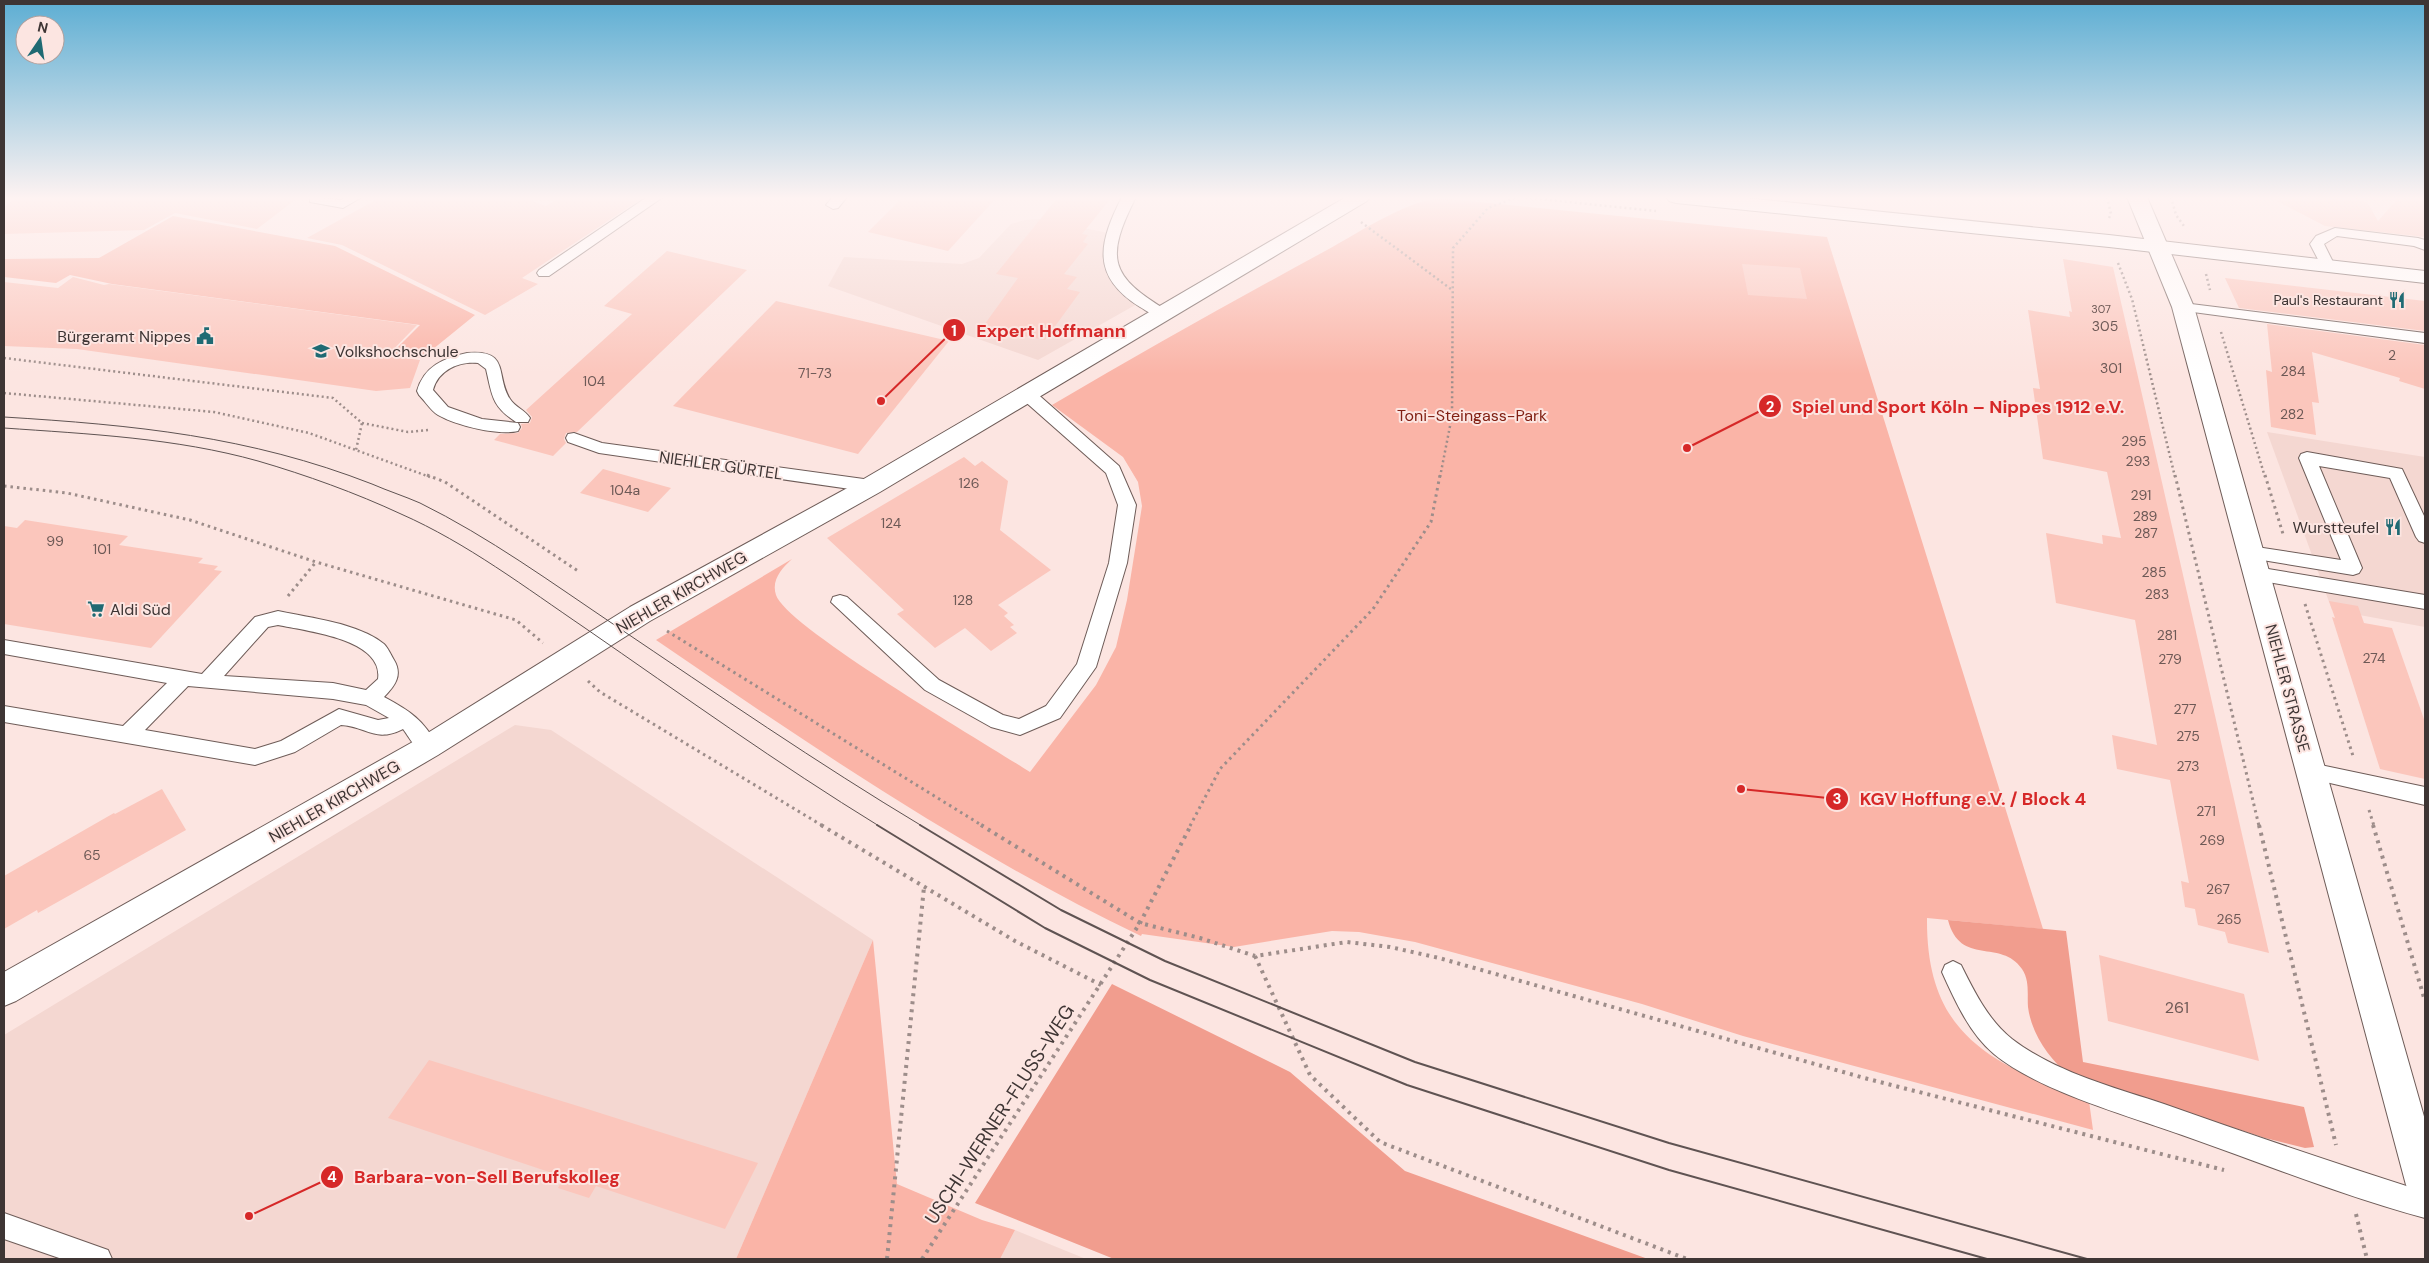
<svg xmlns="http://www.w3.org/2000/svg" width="2429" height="1263" font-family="'DM Sans',sans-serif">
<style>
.built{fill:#f4d7d1}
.green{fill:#fab4a7}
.forest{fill:#f19d8e}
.building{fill:#fbc6bc}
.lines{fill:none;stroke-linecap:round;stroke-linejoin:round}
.service-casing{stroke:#6e5c58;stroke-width:2}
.minor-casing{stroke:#6e5c58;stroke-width:2}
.tertiary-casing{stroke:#6e5c58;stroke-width:2}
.secondary-casing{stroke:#6e5c58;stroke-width:2}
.path-far2{stroke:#9d8d8a;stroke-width:2.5;stroke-dasharray:2 3;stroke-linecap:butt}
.path-far1{stroke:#9d8d8a;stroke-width:3;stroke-dasharray:2.5 4;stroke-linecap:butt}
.path{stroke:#9d8d8a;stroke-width:4;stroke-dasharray:3 5;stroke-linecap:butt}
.service{fill:#fff;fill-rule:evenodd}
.minor{fill:#fff;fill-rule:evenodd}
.tertiary{fill:#fff;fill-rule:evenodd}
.secondary{fill:#fff;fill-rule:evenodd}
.tram-far1{stroke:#5f5352;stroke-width:1}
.tram{stroke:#5f5352;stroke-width:2}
.labels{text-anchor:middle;stroke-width:4;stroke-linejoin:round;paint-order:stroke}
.far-number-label{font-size:11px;fill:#6d5956}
.far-poi-label{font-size:14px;fill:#3e3534;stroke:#fce5e1;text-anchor:end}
.number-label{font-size:14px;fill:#6d5956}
.poi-label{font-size:16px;fill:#3e3534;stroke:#fce5e1;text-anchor:end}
.park-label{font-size:16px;fill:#812013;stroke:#fce5e1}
.street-label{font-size:16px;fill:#3e3534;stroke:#fce5e1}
.near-number-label{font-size:16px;fill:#6d5956}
.near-street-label{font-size:19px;fill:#3e3534;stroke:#fce5e1}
.leader{fill:none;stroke:#d62828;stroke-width:2}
.callout-dot{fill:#d62828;stroke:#fce5e1;stroke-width:2}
.mark-label{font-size:15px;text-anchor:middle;font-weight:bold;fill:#fff}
.callout-label{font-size:18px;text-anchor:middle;font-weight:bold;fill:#d62828;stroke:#fce5e1;stroke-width:4;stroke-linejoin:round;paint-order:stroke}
</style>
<rect width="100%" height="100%" fill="#fce5e1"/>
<g class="built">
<polygon points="1039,219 1108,233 1103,250 1106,268 1137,304 1038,360 828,286 844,257 962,264 979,258 1011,224 1025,220"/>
<polygon points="2267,432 2425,457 2425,627 2332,610"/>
<polygon points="515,725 551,730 873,940 736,1259 4,1259 4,1035"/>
<polygon points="1015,1230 1086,1259 1000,1259"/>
</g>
<g class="green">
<path d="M 1440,198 L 1827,237 L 2043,929 L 1927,918 C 1926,1036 1991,1063 2089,1101 L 2093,1130 L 1743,1036 L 1642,1004 L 1415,942 L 1359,932 L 1332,931 L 1234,947 L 1142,934 L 1141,936 C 970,854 812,747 656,640 L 792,559 C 782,568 771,580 776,595 C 786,627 990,746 1030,772 L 1096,685 L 1116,647 L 1127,600 L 1142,506 L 1138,482 L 1123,457 L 1052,405 C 1143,351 1235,300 1327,250 C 1358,233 1406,201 1440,198 Z"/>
<polygon points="173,216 335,246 475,315 422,358 392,353 420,325 112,284 70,275 56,283 4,277 4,259 99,258"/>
<polygon points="873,940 897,1184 982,1220 1015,1230 1000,1259 736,1259"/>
</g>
<g class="forest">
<path d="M 1948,920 L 2066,931 L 2083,1062 L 2304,1107 L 2314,1147 L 2305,1148 L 2265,1138 L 2069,1074 C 2049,1060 2031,1032 2028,1007 C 2027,994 2030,981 2022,969 C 2001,938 1960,967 1948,920 Z"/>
<polygon points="1112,984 1290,1072 1405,1171 1648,1259 1114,1259 975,1203"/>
</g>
<g class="building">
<polygon points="15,197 299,197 257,229 175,213 144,230 4,234 4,208"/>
<polygon points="381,197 522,197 546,206 561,197 644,197 522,278 538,284 485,315 342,245 307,238"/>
<polygon points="903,197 997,197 948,251 868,232"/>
<polygon points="1058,197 1112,197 1082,234 1088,235 1083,242 1088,244 1064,274 1077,277 1067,289 1080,292 1045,340 982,328 1018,278 996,274"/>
<polygon points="2269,197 2323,197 2367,202 2378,221 2399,197 2425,197 2425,237 2325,226"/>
<polygon points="667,251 747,270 577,432 566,433 564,439 566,443 553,456 494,440 500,434 518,433 522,428 521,424 530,423 532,417 526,410 632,314 604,306"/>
<polygon points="2063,259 2113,267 2269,953 2228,943 2225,932 2198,925 2195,909 2185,907 2181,881 2189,883 2170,780 2117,769 2112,735 2157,745 2135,620 2056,603 2046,533 2103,544 2102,535 2121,538 2107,472 2043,459 2033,388 2040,389 2028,310 2070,317 2069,311 2072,312"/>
<polygon points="1742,264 1800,268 1807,299 1748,295"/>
<polygon points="73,277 104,285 109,284 417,325 387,356 420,360 410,388 376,391 77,349 4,346 4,282 58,288"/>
<polygon points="2225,278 2425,301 2425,331 2239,308"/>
<polygon points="776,301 949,341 858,454 673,406"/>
<polygon points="2267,324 2425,345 2425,389 2399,381 2400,378 2312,352 2319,403 2312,402 2316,435 2271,427 2266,370 2272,372"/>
<polygon points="964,457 975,466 982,461 1008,481 1000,530 1051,570 998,605 1008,613 1004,616 1014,625 1010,627 1017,633 991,651 965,628 935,648 897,614 904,610 827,538"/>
<polygon points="603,469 671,488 648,512 580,493"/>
<polygon points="25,520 128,536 119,545 203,558 198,563 218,566 214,570 222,571 151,648 4,624 4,526 17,528"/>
<polygon points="2329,601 2358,606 2364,623 2392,628 2425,722 2425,779 2380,769 2332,617 2335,618"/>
<polygon points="162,789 186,830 38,913 37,910 4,929 4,876 114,813 115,814"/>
<polygon points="2099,955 2244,994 2259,1061 2108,1021"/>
<polygon points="429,1060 581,1107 758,1163 725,1229 596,1186 589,1198 558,1188 564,1177 388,1118"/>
</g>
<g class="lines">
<g class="service-casing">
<g id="service">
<polygon points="310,197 341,200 345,197 362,197 343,208 310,202"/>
<polygon points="647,197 663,197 549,276 539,276 537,273 539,270"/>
<polygon points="833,197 847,197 838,208 833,209 826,205"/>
<path d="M 1122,197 L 1136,197 C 1105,258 1109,276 1168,311 L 1170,314 L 1168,317 C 1158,320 1149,312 1140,307 C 1090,276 1099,242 1122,197 Z"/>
<polygon points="2335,228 2418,238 2425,240 2425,250 2414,246 2337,236 2324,244 2335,266 2328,270 2323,269 2310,244 2316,236"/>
<polygon points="2183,303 2425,333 2425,343 2178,310 2176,307"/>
<path d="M 467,353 C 511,349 495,376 510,399 C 515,407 525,410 530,418 L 528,422 L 516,422 C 491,406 492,394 486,369 L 478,363 C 459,361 438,370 433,390 L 448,407 L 482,419 L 518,423 L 520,427 L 518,431 C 498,436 455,425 438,415 C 431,411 425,401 419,395 L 417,391 C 424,366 444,358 467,353 Z"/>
<polygon points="1027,389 1033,390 1119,466 1136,505 1127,563 1096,667 1060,718 1020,735 991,727 925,690 831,602 833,597 840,595 847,597 939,680 1003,715 1019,719 1046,706 1077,664 1109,563 1118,505 1106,473 1021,398 1019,394 1021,390"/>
<polygon points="574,433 602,443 871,480 877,482 879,486 877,490 871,492 599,453 568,442 566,438 568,434"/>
<polygon points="2307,452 2402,469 2425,518 2425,543 2419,541 2416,537 2390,478 2319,466 2362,568 2359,573 2353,575 2244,557 2241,552 2244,547 2250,546 2341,560 2299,458 2301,454"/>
<polygon points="2256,567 2425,595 2425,609 2250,579 2247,574 2250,569"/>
<path d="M 278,611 C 310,618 358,623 384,644 C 388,648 391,655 394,660 C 403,675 395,686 384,697 C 410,711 424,720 438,747 L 435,753 C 419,758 412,741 403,729 C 375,743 368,727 341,725 L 295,752 L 255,765 L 4,722 L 4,706 L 123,726 L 167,683 L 4,654 L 4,640 L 202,674 L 255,617 ZM 278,625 C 306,631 384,639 378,679 L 366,690 L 333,683 L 224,676 L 268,627 ZM 188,686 L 333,699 L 366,705 L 389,718 L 378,720 L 339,709 L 281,741 L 255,749 L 145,730 Z"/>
<polygon points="2311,763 2425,787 2425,805 2304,777 2301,771 2304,765"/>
<path d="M 1953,961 L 1961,965 C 1974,991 1988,1020 2012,1039 C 2055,1072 2113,1087 2164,1104 C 2251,1135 2338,1164 2425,1192 L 2425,1218 C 2343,1196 2262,1163 2182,1135 C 2126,1115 2039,1091 1994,1054 C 1970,1034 1955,1001 1942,972 L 1945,965 Z"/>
<polygon points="4,1213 108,1250 112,1259 62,1259 4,1239"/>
</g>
</g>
<g class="minor-casing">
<polygon id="minor" points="1346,197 1370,197 1367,201 880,492 650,621 438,755 16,1001 4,1006 4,972 418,739 630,607 862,480"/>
</g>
<g class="tertiary-casing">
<polygon id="tertiary" points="2127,197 2147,197 2194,307 2425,1120 2425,1204 2412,1198 2406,1185 2172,307"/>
</g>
<g class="secondary-casing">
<polygon id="secondary" points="1666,197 1735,197 2109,235 2425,271 2425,283 2109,247 1676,203 1669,201"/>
</g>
<g class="path-far2">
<polyline points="1520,197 1656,211"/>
<polyline points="2107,197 2111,214 2108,220"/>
<polyline points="2171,197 2176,215 2184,226"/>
<polyline points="2355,197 2357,201"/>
<polyline points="1361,222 1451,289"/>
<polyline points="2118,263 2132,299 2175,477"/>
<polyline points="2206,274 2210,290"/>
<polyline points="2221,332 2265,477"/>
<polyline points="4,358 333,398 362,423 356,450"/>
<polyline points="4,393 214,412 309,433 430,477"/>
<polyline points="362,423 408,432 428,430"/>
<polyline points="1440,477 1452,416 1453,248 1488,208 1517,197"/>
</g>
<g class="path-far1">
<polyline points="427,475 445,482 578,571"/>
<polyline points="2175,475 2259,826"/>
<polyline points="2265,475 2283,534"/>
<polyline points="4,486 67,493 190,520 316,562 516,620 543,643"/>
<polyline points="288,596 316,562"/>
<polyline points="2305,604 2353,756"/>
<polyline points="667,631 983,826"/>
<polyline points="588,681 600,692 823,826"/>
<polyline points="2369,810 2374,826"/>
<polyline points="1190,826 1220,769 1373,609 1431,522 1440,475"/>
</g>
<g class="path">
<polyline points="821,825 1015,941 1101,985"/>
<polyline points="981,825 1140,923 1200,938 1255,956 1347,942 1390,947 1439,958 1868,1079 2224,1170"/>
<polyline points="2259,825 2336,1145"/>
<polyline points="2373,825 2425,1001"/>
<polyline points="1255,956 1310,1075 1380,1142 1687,1259"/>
<polyline points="2356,1214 2367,1259"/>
<polyline points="887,1259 924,887"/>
<polyline points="922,1259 1140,923 1191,825"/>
</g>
<use href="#service" class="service"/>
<use href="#minor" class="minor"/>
<use href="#tertiary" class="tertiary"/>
<use href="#secondary" class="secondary"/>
<g class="tram-far1">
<path d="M 4,417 C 134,425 249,436 372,484 C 388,491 404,496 420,503 C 489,537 552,583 616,626 C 717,694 817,763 922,826"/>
<path d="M 4,428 C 89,434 176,438 258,461 C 306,475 356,493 401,514 C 467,543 526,588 585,628 C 682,695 778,764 879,826"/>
</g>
<g class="tram">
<polyline points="877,825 1045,928 1150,980 1407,1085 1669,1170 1987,1259"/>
<polyline points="920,825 1061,910 1165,961 1415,1062 1669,1143 2087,1259"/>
</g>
</g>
<linearGradient id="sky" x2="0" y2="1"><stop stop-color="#5daed3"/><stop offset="0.53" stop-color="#fef3f2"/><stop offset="1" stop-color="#fef3f2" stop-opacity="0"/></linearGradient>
<rect width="2429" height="374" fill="url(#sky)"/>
<defs>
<g id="restaurant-bare" transform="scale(1.35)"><path d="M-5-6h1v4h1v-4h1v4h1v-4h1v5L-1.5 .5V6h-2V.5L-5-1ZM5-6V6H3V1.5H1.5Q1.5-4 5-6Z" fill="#1f6a73" stroke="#fce5e1" stroke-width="2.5" paint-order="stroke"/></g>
<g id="civic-bare" transform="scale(1.35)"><path d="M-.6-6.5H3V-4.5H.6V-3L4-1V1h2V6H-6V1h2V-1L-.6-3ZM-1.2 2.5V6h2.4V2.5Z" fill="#1f6a73" stroke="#fce5e1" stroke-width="2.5" paint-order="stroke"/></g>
<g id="university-bare" transform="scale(1.35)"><path d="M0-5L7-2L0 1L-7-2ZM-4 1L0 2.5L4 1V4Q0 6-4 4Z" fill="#1f6a73" stroke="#fce5e1" stroke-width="2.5" paint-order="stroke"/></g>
<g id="supermarket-bare" transform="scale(1.35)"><path d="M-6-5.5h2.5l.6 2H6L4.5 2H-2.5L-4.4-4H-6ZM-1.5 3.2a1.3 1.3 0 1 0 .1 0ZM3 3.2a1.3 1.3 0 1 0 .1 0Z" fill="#1f6a73" stroke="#fce5e1" stroke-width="2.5" paint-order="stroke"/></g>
</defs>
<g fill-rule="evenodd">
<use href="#restaurant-bare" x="2397" y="300"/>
<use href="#civic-bare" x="205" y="336"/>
<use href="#university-bare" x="321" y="351"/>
<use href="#restaurant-bare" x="2393" y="527"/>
<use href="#supermarket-bare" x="96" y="609"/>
</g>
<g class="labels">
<g class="far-number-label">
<text x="2101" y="313">307</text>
</g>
<g class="far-poi-label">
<text x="2383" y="305">Paul's Restaurant</text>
</g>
<g class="number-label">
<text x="2105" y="331">305</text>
<text x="2392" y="360">2</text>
<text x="2111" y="373">301</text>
<text x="2293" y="376">284</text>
<text x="815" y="378">71-73</text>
<text x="594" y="386">104</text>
<text x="2292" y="419">282</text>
<text x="2134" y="446">295</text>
<text x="2138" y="466">293</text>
<text x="969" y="488">126</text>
<text x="625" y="495">104a</text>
<text x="2141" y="500">291</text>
<text x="2145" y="521">289</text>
<text x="891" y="528">124</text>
<text x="2146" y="538">287</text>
<text x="55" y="546">99</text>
<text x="102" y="554">101</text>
<text x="2154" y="577">285</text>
<text x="2157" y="599">283</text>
<text x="963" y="605">128</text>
<text x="2167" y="640">281</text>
<text x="2374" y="663">274</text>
<text x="2170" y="664">279</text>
<text x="2185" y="714">277</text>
<text x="2188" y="741">275</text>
<text x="2188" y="771">273</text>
<text x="2206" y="816">271</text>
<text x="2212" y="845">269</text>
<text x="92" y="860">65</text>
<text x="2218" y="894">267</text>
<text x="2229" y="924">265</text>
</g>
<g class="poi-label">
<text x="191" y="342">Bürgeramt Nippes</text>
<text x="335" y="357" text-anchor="start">Volkshochschule</text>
<text x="2379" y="533">Wurstteufel</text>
<text x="110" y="615" text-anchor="start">Aldi Süd</text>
</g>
<g class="park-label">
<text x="1472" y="421">Toni-Steingass-Park</text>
</g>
<g class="street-label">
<text transform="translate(721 465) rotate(8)" y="6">NIEHLER GÜRTEL</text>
<text transform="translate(681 592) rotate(-30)" y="6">NIEHLER KIRCHWEG</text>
<text transform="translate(2288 688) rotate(75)" y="6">NIEHLER STRASSE</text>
<text transform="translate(334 801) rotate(-30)" y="6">NIEHLER KIRCHWEG</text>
</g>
<g class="near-number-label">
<text x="2177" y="1013">261</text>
</g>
<g class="near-street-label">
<text transform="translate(999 1114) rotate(-57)" y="7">USCHI-WERNER-FLUSS-WEG</text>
</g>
</g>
<path class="leader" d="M881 401L954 330M1687 448L1770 406M1741 789L1837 799M249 1216L332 1177"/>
<g class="callout-dot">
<circle cx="881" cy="401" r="5"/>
<circle cx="1687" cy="448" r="5"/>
<circle cx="1741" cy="789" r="5"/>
<circle cx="249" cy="1216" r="5"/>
<circle cx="954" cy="330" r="12"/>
<circle cx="1770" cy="406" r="12"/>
<circle cx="1837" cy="799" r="12"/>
<circle cx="332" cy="1177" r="12"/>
</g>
<g class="mark-label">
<text x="954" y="336">1</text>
<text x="1770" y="412">2</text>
<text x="1837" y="804">3</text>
<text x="332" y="1182">4</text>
</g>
<g class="callout-label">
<text x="1051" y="337">Expert Hoffmann</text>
<text x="1958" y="413">Spiel und Sport Köln – Nippes 1912 e.V.</text>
<text x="1973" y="805">KGV Hoffung e.V. / Block 4</text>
<text x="487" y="1183">Barbara-von-Sell Berufskolleg</text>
</g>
<rect width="2429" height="1263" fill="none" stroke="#3e3534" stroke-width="10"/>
<g transform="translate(40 40) rotate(13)"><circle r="24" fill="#fce5e1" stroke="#b09f9c"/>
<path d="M0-4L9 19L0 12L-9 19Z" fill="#1f6a73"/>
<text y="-8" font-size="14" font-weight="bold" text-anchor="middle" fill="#3e3534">N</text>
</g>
</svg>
